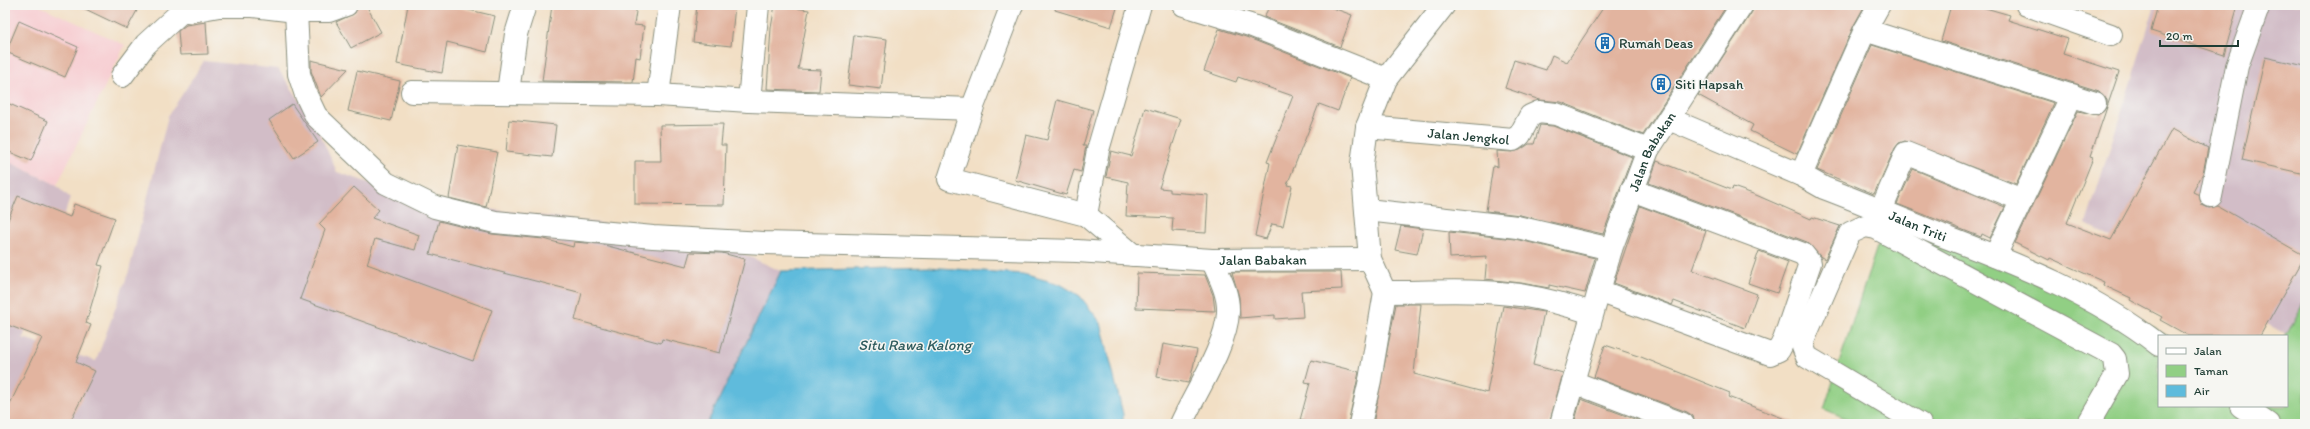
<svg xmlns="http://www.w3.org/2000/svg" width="2310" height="429" font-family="Itim,sans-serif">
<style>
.built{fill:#f7cfd3}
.industrial{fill:#d2bdc7}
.green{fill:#91cf84;stroke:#58865c}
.water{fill:#5ebbdc;stroke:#3e7c88}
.building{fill:#e2b49f}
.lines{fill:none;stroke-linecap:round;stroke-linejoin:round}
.minor-casing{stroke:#888e7c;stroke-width:24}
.minor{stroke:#fff;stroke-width:22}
.labels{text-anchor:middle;stroke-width:3;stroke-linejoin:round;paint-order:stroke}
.poi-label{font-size:14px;fill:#1f3d34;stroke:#f6f6f2;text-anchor:start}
.street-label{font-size:14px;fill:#1f3d34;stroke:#f6f6f2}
.water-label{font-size:15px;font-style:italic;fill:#2f5c5e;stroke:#f6f6f2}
</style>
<rect width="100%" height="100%" fill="#f6f6f2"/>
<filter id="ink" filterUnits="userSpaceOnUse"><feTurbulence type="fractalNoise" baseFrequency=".025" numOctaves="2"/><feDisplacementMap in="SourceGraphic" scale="8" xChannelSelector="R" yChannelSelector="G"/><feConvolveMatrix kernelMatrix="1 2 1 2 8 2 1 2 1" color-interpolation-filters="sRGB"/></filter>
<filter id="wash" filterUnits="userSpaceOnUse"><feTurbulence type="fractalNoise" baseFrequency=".012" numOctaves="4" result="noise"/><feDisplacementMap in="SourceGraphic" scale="16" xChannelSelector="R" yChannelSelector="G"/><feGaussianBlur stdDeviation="0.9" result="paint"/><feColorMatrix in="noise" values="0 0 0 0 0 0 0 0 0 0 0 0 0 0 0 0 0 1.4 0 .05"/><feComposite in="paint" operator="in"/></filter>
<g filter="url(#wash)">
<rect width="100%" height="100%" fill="#f2dfc5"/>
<polygon class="built" points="5,5 38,5 125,45 57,185 5,160"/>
<g class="industrial">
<polygon points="2155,5 2305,5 2305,300 2287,335 2086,224"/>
<polygon points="204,61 278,69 313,119 337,172 419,200 705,237 781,271 707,424 5,424 5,384 11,372 5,369 5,160 57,185 70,198 23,338 96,361 129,271 168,116"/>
</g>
<polygon class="green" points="1889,210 2078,281 2167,336 2159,336 2159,406 2287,406 2286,336 2305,300 2305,424 1859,424 1824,409"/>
<polygon class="water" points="928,267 1023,274 1060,284 1080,296 1101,323 1123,414 1123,424 707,424 781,271"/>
<g id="blocks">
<g class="building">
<polygon points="77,5 140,5 127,29"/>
<polygon points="358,5 366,5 381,32 351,48 336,22 355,13"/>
<polygon points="408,5 448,5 495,16 487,52 447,42 442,73 397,64"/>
<polygon points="552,5 637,5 634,25 644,26 640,58 636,57 633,82 542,81"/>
<polygon points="697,5 735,5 731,46 693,42"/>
<polygon points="775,5 809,10 798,69 821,70 819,91 767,89 771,28"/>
<polygon points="1056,5 1118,5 1111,27 1055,10"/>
<polygon points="1270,5 1325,5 1352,15 1340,47 1264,17"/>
<polygon points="1605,5 1727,5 1643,135 1561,102 1540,100 1505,88 1514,60 1546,70 1552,55 1567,62"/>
<polygon points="1754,5 1865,5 1854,25 1797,154 1750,131 1753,125 1698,95 1752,12"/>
<polygon points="1951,5 1982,5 1982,7 2010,15 2008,20 2068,39 2063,54 2119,72 2090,157 2093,158 2067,223 2111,240 2172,129 2208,148 2203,173 2193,192 2199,195 2202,205 2209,208 2218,206 2305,256 2260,336 2189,336 2160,320 2162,317 2130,300 2131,298 2103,285 2104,282 2050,258 2049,260 2015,243 2078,111 2098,115 2107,107 2107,100 2099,91 1941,41"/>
<polygon points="2158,5 2238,5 2224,55 2151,31"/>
<polygon points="19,21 78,47 65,77 6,52"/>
<polygon points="206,22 208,54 180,55 178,31 186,25"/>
<polygon points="1219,29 1246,37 1350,78 1338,111 1319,104 1287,185 1292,186 1283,226 1272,224 1266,239 1255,236 1270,163 1267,162 1293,96 1238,77 1236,82 1204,71"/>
<polygon points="854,35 887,39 881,89 848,85"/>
<polygon points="1872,45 2054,103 2016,184 1905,141 1899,143 1895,148 1874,194 1817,170"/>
<polygon points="2265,57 2305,66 2305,174 2242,160"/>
<polygon points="311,60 348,69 321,97 311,71"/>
<polygon points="357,71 400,81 391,121 348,111"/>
<polygon points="1057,100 1093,110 1083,146 1086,146 1081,172 1074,170 1066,195 1015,180 1026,135 1047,140"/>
<polygon points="5,102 48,121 31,161 5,150"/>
<polygon points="292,104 318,142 294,158 269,120"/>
<polygon points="1145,108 1181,119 1159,188 1170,189 1170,192 1208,195 1206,233 1172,231 1173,218 1126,216 1128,182 1106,177 1111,151 1131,156"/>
<polygon points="509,120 556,125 552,157 506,152"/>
<polygon points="723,124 721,145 726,145 724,205 635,204 635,161 661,161 660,125"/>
<polygon points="1540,125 1553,126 1632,157 1603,234 1520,215 1486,211 1493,166 1498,167 1497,151 1512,152 1520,150 1529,144 1534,144"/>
<polygon points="458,145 497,152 486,207 449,198"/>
<polygon points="1657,161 1732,190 1733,187 1756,195 1811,219 1812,217 1840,226 1825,259 1821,257 1807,242 1649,183"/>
<polygon points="1913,169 2005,207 1990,238 1982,234 1981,237 1897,204"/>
<polygon points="354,187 379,210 372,218 419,235 415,250 375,239 367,264 492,310 473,361 300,299 325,230 319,224"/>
<polygon points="18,196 70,217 74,204 115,218 98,265 103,266 86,323 91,325 76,362 95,371 69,424 5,424 5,414 42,338 5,324 5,227"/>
<polygon points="1640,206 1706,231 1692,270 1757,294 1745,328 1674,301 1672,305 1614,283"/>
<polygon points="439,221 492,234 544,239 573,247 574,242 600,244 686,266 690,252 722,253 745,259 720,353 662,339 661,343 575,320 582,293 430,254"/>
<polygon points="1401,226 1423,229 1417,254 1395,250"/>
<polygon points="1449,232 1515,239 1595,258 1585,293 1549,285 1549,288 1521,283 1485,279 1487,256 1450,258"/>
<polygon points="1759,251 1788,262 1777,293 1748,283"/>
<polygon points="1232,272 1341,272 1342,289 1301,291 1303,317 1275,319 1275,315 1240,318 1239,297"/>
<polygon points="1137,273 1205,275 1213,295 1215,311 1136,308"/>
<polygon points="1396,304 1421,304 1414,374 1487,393 1503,306 1544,312 1533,365 1563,373 1549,424 1373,424"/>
<polygon points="1163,344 1197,350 1191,376 1188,383 1157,377"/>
<polygon points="1605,345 1641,357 1730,393 1728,397 1793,422 1793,424 1695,424 1693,416 1687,412 1594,377"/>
<polygon points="1311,360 1359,372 1348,424 1314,424 1300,420 1310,383 1305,382"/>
<polygon points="1581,399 1648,424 1574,424"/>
</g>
</g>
</g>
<g filter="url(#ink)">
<use href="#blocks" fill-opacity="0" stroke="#888e7c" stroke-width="1"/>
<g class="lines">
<g class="minor-casing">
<g id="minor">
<polyline points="1012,5 972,109 949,179 1086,215 1133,255"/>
<polyline points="1184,5 1250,25 1386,79"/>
<path d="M 1444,5 L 1386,79 L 1367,127 L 1362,164 L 1370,259 L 1385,292 C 1430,292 1476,289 1520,295 C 1545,299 1568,305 1592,313"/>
<polyline points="2027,5 2111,35"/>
<path id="s1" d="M 296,11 L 299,74 L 306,95 L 316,116 L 386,183 L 435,207 L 495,222 L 653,237 L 764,243 L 1077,251 L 1212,260 L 1370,259"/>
<polyline points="1865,30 2095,103"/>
<polyline points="122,76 146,44 180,13 219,6 253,6 296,11 329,11 346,5"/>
<polyline points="412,92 658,95 749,101 972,109"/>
<polyline points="508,92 516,34 525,5"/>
<polyline points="658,95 670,5"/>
<polyline points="749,101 758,5"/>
<path id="s2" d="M 1669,119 L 1801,175 L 1824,188 C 1864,203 1903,220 1943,236 C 2019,265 2094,294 2159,345"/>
<path id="s3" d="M 1367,127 L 1513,140 L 1520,135 L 1530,116 L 1539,112 L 1556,114 L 1648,150"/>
<polyline points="1801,175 1865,30 1879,5"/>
<polyline points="2211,196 2237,66 2259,5"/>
<polyline points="1367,210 1517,227 1611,249"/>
<polyline points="1881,210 1906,153 2022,200"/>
<polyline points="1086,215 1098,150 1140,5"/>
<polyline points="1995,256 2072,95"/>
<polyline points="1599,291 1770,354 1779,350 1784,340 1810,263 1803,254 1632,190"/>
<polyline points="1573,382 1683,424"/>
<polyline points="2241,406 2268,424"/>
<path d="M 1181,424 C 1195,393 1227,345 1228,312 C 1229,294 1219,276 1212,260"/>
<polyline points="1360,424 1370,380 1385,292"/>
<path id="s4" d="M 1561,424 L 1611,249 L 1648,150 L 1742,5"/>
<polyline points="1920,424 1807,357 1803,347 1803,341 1850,233 1865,226 1876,228 2111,354 2115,359 2117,374 2088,424"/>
</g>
</g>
<use href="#minor" class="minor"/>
</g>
</g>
<defs>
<g id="building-ring" transform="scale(1)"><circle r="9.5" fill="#f6f6f2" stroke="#1f6fb2" stroke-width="1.5"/><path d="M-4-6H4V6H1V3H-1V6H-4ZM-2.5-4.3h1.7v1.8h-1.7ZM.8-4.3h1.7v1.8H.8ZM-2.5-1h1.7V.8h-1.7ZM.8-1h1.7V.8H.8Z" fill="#1f6fb2"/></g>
</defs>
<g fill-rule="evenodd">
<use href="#building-ring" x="1605" y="43"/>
<use href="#building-ring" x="1661" y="84"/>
</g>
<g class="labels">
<g class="poi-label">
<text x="1619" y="48">Rumah Deas</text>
<text x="1675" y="89">Siti Hapsah</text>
</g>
<g class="street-label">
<text dy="5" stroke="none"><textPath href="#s3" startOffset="102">Jalan Jengkol</textPath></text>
<text dy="5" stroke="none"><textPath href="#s4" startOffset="288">Jalan Babakan</textPath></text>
<text dy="5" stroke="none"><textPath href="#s2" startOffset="271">Jalan Triti</textPath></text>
<text dy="5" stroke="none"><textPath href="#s1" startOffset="1091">Jalan Babakan</textPath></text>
</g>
<g class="water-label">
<text x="915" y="350">Situ Rawa Kalong</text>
</g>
</g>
<rect width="2310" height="429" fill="none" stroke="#f6f6f2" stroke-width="20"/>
<rect x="2158" y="335" width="130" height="72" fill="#f6f6f2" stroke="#a0aca6"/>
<rect x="2166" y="348" width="20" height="6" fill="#ffffff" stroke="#a0aca6"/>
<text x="2194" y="355" font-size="12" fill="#1f3d34">Jalan</text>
<rect x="2166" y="365" width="20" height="12" fill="#91cf84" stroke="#a0aca6"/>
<text x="2194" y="375" font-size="12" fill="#1f3d34">Taman</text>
<rect x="2166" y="385" width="20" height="12" fill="#5ebbdc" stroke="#a0aca6"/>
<text x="2194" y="395" font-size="12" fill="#1f3d34">Air</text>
<path d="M2160 40v6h78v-6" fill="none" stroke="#1f3d34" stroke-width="2"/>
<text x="2166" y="40" font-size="12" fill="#1f3d34" stroke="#f6f6f2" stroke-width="3" paint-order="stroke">20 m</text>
</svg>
